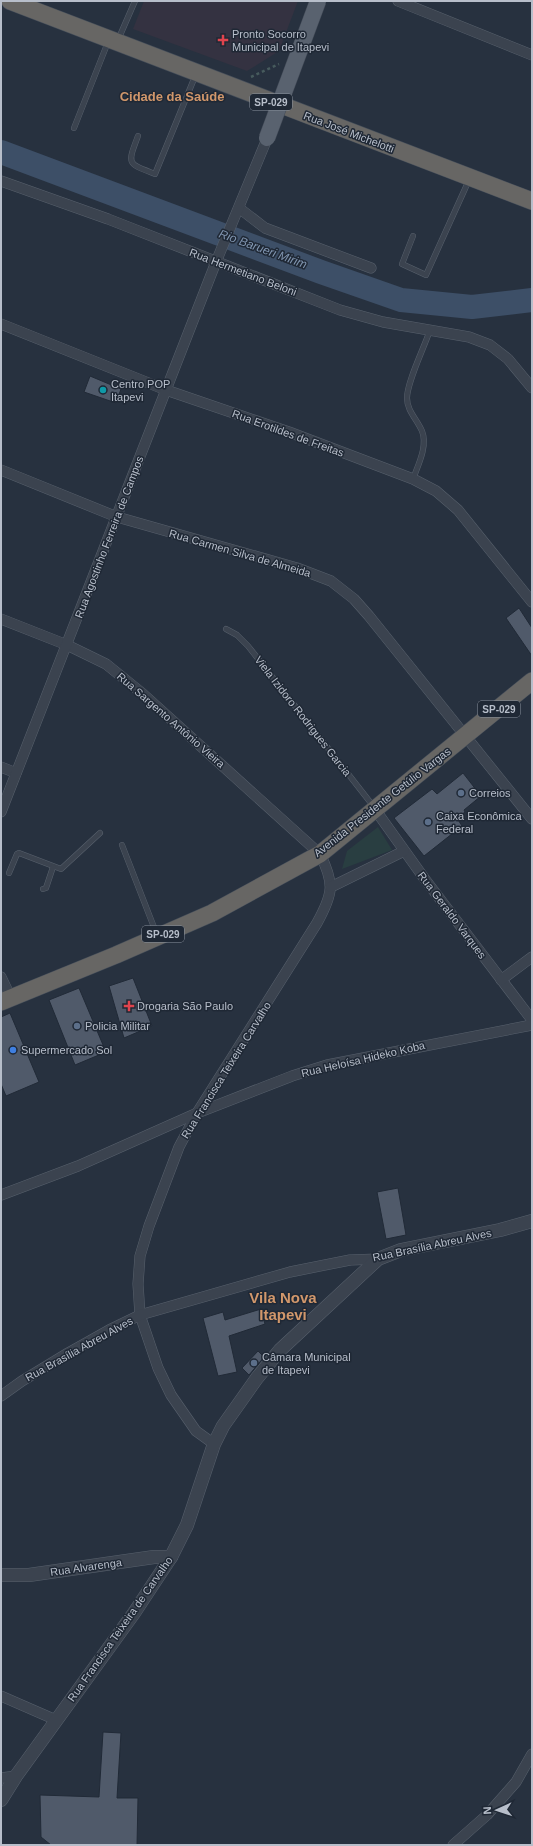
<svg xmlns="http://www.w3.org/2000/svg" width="533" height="1846" font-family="Arial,sans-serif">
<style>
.medical{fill:#343241}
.park{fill:#293e41}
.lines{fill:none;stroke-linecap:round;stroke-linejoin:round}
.river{stroke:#3d4f67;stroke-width:24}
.building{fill:#505a6a;stroke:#212a37}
.service-casing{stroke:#58616d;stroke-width:6}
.minor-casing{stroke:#58616d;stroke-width:11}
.tertiary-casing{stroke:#58616d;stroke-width:14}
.trunk-casing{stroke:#454e5a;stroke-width:18}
.path{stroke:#475b5d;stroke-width:2.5;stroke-dasharray:3 3;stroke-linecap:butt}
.service{stroke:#3b434f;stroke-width:5}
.minor{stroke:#3b434f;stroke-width:10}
.tertiary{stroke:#3b434f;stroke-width:13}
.trunk{stroke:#676664;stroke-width:17}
.primary-bridge-casing{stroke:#444c59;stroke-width:17;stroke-linecap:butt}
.primary-bridge{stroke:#59626f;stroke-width:16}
.health-dot{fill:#e0444e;stroke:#1f2835;stroke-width:1.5}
.culture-dot{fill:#0f9aa8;stroke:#1f2835;stroke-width:1.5}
.service-dot{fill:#5c6f8a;stroke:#1f2835;stroke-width:1.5}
.shop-dot{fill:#3f7fe0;stroke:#1f2835;stroke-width:1.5}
.labels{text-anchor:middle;stroke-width:3;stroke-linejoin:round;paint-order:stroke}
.shield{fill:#1f2835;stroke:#89919d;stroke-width:1}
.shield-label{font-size:10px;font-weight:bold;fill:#b7beca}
.poi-label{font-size:11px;fill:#b7beca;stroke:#1f2835;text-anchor:start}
.street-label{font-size:11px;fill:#b7beca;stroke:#1f2835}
.water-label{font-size:12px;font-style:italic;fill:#8095b0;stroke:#1f2835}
.quarter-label{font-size:13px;font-weight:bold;fill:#d1976b;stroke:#1f2835}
.district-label{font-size:15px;font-weight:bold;fill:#d1976b;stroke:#1f2835}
</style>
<rect width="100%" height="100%" fill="#27313f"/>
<polygon class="medical" points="144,1 298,1 279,51 247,71 133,29"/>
<polygon class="park" points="378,827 392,850 342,869 347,851"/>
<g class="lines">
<polyline class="river" points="1,152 321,272 401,300 472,307 532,300"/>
</g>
<g class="building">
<polygon points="90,376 121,389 116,403 84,392"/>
<polygon points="519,608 532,628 532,656 506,618"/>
<polygon points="463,773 481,796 464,810 465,812 457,818 462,826 424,856 394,818 432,789 437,794"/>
<polygon points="133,978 152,1026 124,1038 109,986"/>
<polygon points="79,988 106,1052 75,1065 49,1000"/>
<polygon points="10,1013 39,1082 6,1096 1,1084 1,1017"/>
<polygon points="398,1188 406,1235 386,1239 377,1192"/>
<polygon points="261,1309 265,1324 229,1336 237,1372 218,1376 203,1318 223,1312 225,1320"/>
<polygon points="258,1351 264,1357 249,1375 242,1368"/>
<polygon points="103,1732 121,1733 117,1798 138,1798 137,1845 51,1845 41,1837 40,1795 99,1797"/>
</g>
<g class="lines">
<g class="service-casing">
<g id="service">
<polyline points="118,40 135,1"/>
<polyline points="74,128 108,42"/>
<path d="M 138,136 C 127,165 127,163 155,174 L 196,74"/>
<polyline points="413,236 402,264 426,275 469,180"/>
<path d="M 413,479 C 418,465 428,446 422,431 C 417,419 407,411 407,398 C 407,382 424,348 430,330"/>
<polyline points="226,629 237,635 248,646 374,807"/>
<polyline points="122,845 157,935"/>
<polyline points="9,873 17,854 19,853 61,869 100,833"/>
<polyline points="43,889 46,888 53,867"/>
</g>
</g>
<g class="minor-casing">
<g id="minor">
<polyline points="398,1 532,55"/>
<polyline points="1,181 108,219 340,310 383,322 469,337 490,345 508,359 532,388"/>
<polyline points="239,208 265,228 371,268"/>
<polyline points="1,324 166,390 289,432 413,479 436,491 458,510 532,602"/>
<polyline points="1,470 117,517 297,568 331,581 354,599 369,616 532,819"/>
<path d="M 1,619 L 67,645 L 106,664 L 143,694 L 320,854 C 335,884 333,894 317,923 L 197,1113 L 179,1147 L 149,1226 L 140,1256 L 138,1284 L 140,1315 L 158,1368 L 171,1395 L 196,1431 L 214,1444"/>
<polyline points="1,767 16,773"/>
<polyline points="374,808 424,878 532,1020"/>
<polyline points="1,812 216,262 269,134"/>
<polyline points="331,887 404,851"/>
<polyline points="1,977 11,998"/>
<polyline points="501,980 532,957"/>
<polyline points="1,1195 78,1166 197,1113 292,1076 327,1065 532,1025"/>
<polyline points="1,1396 22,1381 68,1353 109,1330 140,1315 290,1272 350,1260 378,1259"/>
<polyline points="1,1696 56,1720"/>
<polyline points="1,1778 16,1776"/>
<polyline points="453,1845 487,1815 516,1782 532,1754"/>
</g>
</g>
<g class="tertiary-casing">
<g id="tertiary">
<polyline points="1,1575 29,1575 154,1557 171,1557"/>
<polyline points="1,1800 16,1776 134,1613 171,1557 187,1525 214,1444 223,1426 257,1378 280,1350 378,1259 401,1250 500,1230 532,1221"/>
</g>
</g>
<g class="trunk-casing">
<g id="trunk">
<polyline points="10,1 532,201"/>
<polyline points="1,1002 116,955 212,913 320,854 532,681"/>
</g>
</g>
<polyline class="path" points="251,77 279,64"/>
<use href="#service" class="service"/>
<use href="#minor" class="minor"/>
<use href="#tertiary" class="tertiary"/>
<use href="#trunk" class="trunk"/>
<g class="primary-bridge-casing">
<polyline id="primary-bridge" points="267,138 318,1"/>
</g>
<use href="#primary-bridge" class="primary-bridge"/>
</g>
<g class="health-dot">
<path d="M221 34h4v4h4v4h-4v4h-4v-4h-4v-4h4z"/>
<path d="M127 1000h4v4h4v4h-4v4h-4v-4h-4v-4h4z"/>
</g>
<circle class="culture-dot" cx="103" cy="390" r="4"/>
<g class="service-dot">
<circle cx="461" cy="793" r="4"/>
<circle cx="428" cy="822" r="4"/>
<circle cx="77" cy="1026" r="4"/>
<circle cx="254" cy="1363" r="4"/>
</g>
<circle class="shop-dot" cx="13" cy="1050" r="4"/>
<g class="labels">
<g class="shield">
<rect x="250" y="94" width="42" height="16" rx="3"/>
<rect x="478" y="701" width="42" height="16" rx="3"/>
<rect x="142" y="926" width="42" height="16" rx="3"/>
</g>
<g class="shield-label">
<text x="271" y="106">SP-029</text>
<text x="499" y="713">SP-029</text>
<text x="163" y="938">SP-029</text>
</g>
<g class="poi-label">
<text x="232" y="38">Pronto Socorro<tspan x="232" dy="13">Municipal de Itapevi</tspan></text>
<text x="111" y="388">Centro POP<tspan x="111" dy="13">Itapevi</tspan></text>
<text x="469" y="797">Correios</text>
<text x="436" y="820">Caixa Econômica<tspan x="436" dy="13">Federal</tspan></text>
<text x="137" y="1010">Drogaria São Paulo</text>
<text x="85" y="1030">Policia Militar</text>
<text x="21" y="1054">Supermercado Sol</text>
<text x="262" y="1361">Câmara Municipal<tspan x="262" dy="13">de Itapevi</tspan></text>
</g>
<g class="street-label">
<text transform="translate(349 132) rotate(21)" y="4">Rua José Michelotti</text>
<text transform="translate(243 272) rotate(21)" y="4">Rua Hermetiano Beloni</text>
<text transform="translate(288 433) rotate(20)" y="4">Rua Erotildes de Freitas</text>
<text transform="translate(109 537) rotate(-69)" y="4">Rua Agostinho Ferreira de Campos</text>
<text transform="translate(240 553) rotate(16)" y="4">Rua Carmen Silva de Almeida</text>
<text transform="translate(303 716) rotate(52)" y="4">Viela Izidoro Rodrigues Garcia</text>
<text transform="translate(171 720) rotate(41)" y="4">Rua Sargento Antônio Vieira</text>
<text transform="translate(382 802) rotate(-38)" y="4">Avenida Presidente Getúlio Vargas</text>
<text transform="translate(452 915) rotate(53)" y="4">Rua Geraldo Varques</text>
<text transform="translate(363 1059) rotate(-13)" y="4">Rua Heloísa Hideko Koba</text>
<text transform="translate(226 1070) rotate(-58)" y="4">Rua Francisca Teixeira Carvalho</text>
<text transform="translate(432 1245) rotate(-12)" y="4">Rua Brasília Abreu Alves</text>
<text transform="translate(79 1349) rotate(-29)" y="4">Rua Brasília Abreu Alves</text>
<text transform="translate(86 1567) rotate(-8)" y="4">Rua Alvarenga</text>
<text transform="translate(120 1629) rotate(-55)" y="4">Rua Francisca Teixeira de Carvalho</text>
</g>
<g class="water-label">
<text transform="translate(263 249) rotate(20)" y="4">Rio Barueri Mirim</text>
</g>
<g class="quarter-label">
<text x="172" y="101">Cidade da Saúde</text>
</g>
<g class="district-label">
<text x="283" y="1303">Vila Nova<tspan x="283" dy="17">Itapevi</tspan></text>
</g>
</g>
<rect width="533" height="1846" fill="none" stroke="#b7beca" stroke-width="4"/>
<g transform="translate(497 1810) rotate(267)" stroke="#1f2835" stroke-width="3" paint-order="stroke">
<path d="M0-3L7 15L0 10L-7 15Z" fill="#b7beca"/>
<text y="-6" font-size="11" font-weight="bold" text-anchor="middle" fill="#b7beca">N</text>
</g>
</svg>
